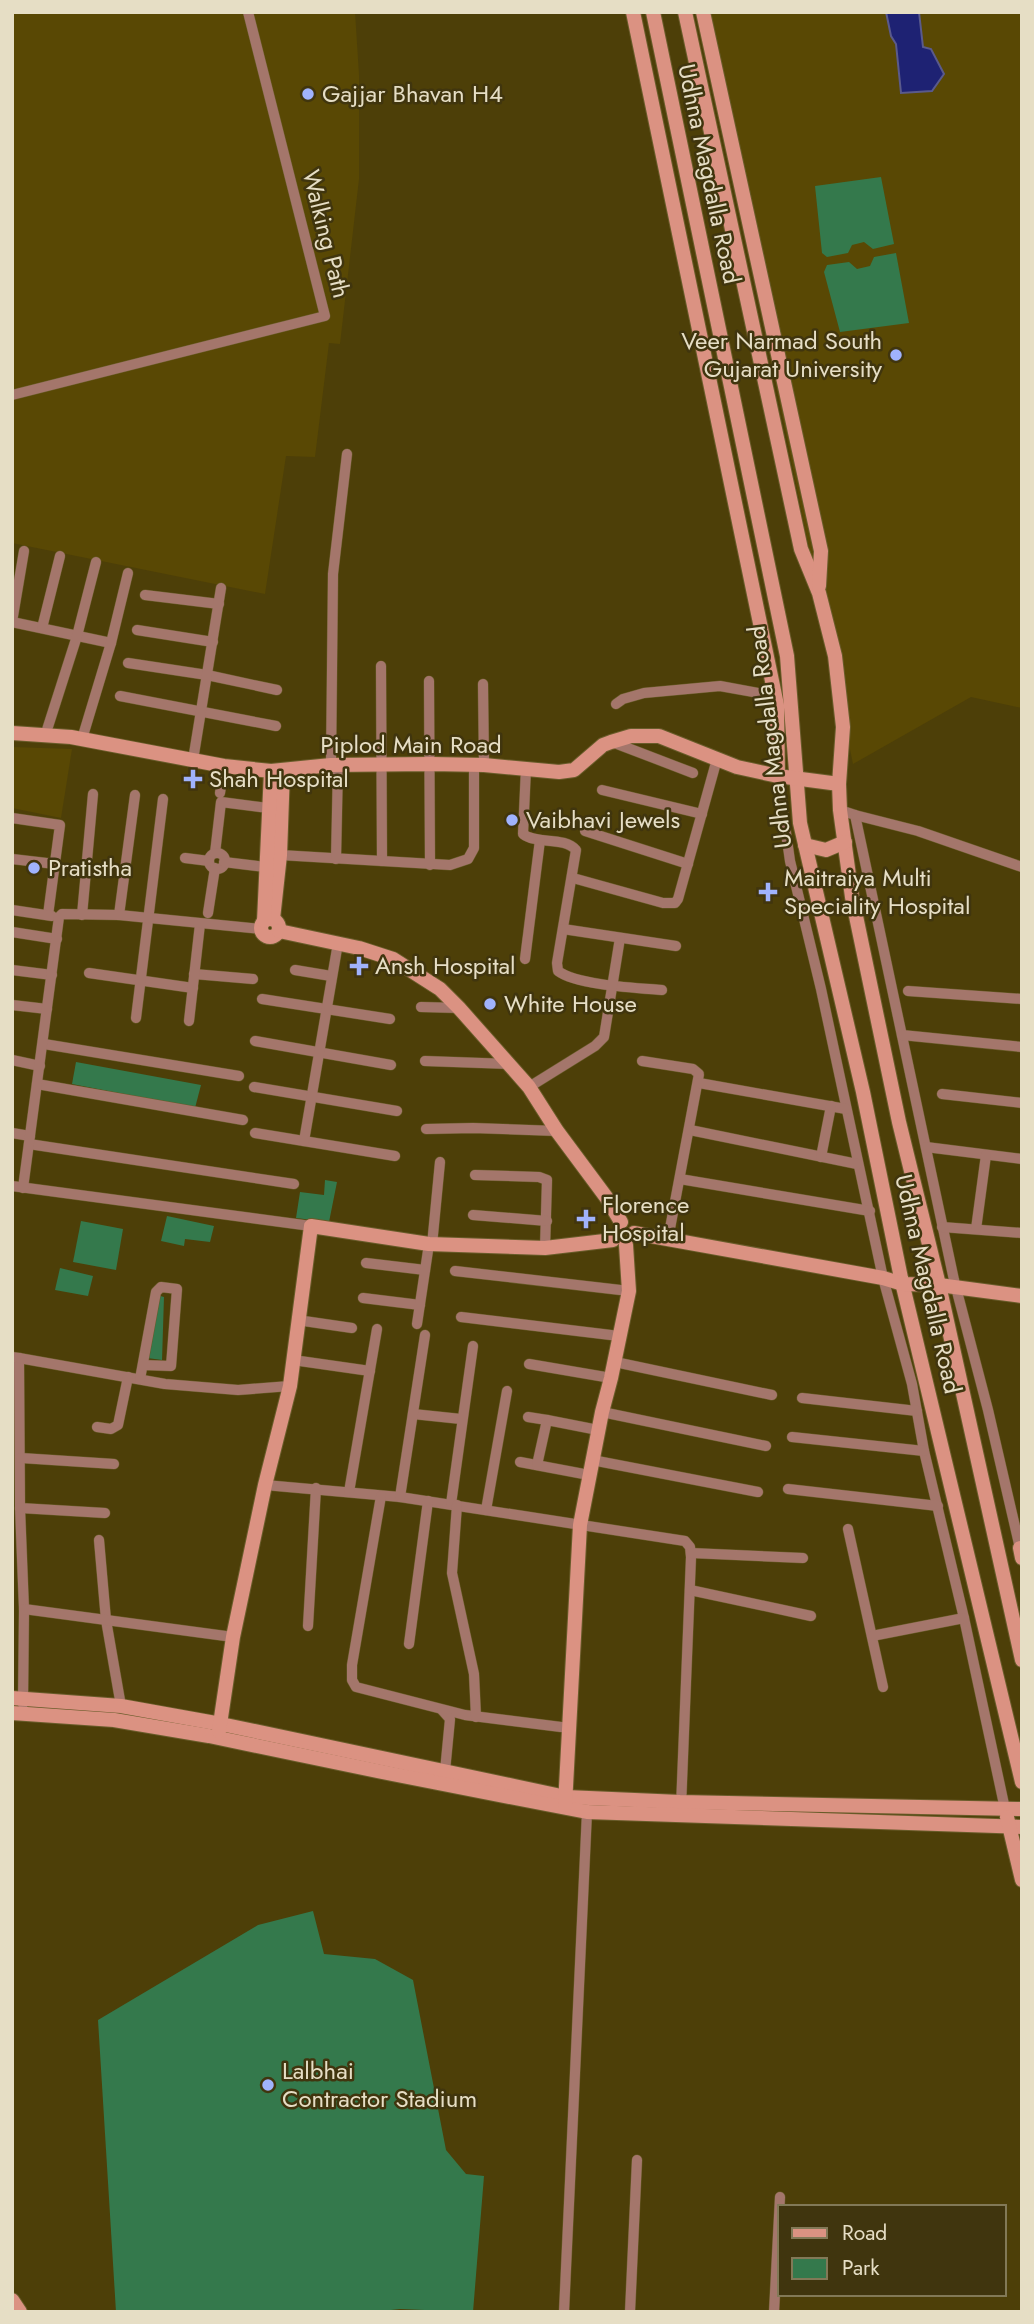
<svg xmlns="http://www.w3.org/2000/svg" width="1034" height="2324" font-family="Jost,sans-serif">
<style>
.built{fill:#594804}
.green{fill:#34794c}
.water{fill:#1e2273;stroke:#5a5a8c;stroke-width:2}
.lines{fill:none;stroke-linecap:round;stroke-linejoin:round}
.street-casing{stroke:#695c2a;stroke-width:11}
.secondary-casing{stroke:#695c2a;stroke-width:16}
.street{stroke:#a4766b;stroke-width:10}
.secondary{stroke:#db9282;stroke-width:14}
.poi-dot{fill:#a0b3fd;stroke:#40350e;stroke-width:2.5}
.labels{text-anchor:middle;stroke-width:5;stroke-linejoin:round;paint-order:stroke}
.poi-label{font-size:24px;fill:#e6dec5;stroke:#40350e;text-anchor:start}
.street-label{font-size:24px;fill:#e6dec5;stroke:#40350e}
</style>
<rect width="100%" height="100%" fill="#4d3f08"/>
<g class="built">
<polygon points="12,12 355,12 359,75 359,179 340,344 329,343 315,457 286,456 265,594 12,543"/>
<polygon points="700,12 1022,12 1022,708 971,697 853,764"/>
<polygon points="12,747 72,749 61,818 12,808"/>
</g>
<g class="green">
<polygon points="881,177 894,244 873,249 864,242 852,245 848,253 827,257 822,253 815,186"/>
<polygon points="896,253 909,323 840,332 824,272 827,265 849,262 857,269 870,266 874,257"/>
<polygon points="76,1062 201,1085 195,1108 72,1084"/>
<polygon points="325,1180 337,1182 329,1222 296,1218 300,1192 324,1195"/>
<polygon points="167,1216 214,1226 210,1242 185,1239 184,1246 161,1241"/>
<polygon points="81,1221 123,1229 116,1270 73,1262"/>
<polygon points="60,1268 93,1276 88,1296 55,1290"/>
<polygon points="153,1294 164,1297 162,1360 147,1358"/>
<polygon points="313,1911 324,1954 375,1959 413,1980 446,2150 466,2174 484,2176 473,2312 400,2309 373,2312 116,2312 98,2020 258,1925"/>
</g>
<polygon class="water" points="886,12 919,12 923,47 931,49 944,74 932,91 901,93 896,44 891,36"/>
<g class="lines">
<g class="street-casing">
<g id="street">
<polyline points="12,395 325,316 248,12"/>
<polyline points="24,551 12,622 111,643"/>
<polyline points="145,595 219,604"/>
<polyline points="42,628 60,556"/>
<polyline points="137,630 213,642"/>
<polyline points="128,663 207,675 277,690"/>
<polyline points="381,666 382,861"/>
<polyline points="429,681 430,865"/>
<polyline points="483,684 484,765"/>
<polyline points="120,696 276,726"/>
<polyline points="616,704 623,699 644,693 720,686 775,696"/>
<polyline points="45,736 77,636 96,562"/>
<polyline points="82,739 111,643 128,573"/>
<polyline points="612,742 693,773"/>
<polyline points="193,760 221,588"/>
<polyline points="331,765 333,574 347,454"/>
<path d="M 526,768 L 523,834 C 537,845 564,836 576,850 L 557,963 L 558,971 C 576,985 637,988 662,990"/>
<polyline points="778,776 790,861 821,989 883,1278 912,1384 924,1451 964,1618 1005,1809"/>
<polyline points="602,790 702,814"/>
<polyline points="220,793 224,766"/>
<polyline points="840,810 855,815 954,1280 988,1410 1020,1548"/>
<polyline points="855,815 918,831 1022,867"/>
<polyline points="12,818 60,825 48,915"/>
<polyline points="585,831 688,864"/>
<polyline points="215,853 221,802 268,808"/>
<circle cx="217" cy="861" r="8"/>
<polyline points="280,855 450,865 468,859 474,848 474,765"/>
<polyline points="185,858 209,861"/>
<polyline points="12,859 55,864"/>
<polyline points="336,859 338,765"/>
<polyline points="224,862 265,867"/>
<polyline points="573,878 663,903 675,903 678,899 717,759"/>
<polyline points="12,910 52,916"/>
<polyline points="208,913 215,868"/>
<polyline points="82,915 93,794"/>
<polyline points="119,915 135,795"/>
<polyline points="563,929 676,946"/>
<polyline points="12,932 57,939"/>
<polyline points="525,959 540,840"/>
<polyline points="12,970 52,975"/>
<polyline points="295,970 331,976"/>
<polyline points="89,973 193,988"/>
<polyline points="194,974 253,979"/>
<polyline points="908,991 1022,999"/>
<polyline points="262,999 390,1019"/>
<polyline points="12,1005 47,1009"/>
<polyline points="421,1007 459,1008"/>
<polyline points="136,1018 163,799"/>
<polyline points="189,1021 200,924"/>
<polyline points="902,1035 1022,1047"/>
<polyline points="255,1041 391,1065"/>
<polyline points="44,1044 239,1076"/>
<polyline points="12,1060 40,1066"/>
<polyline points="425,1061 510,1064"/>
<polyline points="642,1061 693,1069 699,1074 668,1239"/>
<polyline points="699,1083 846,1109"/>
<polyline points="37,1084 243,1120"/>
<polyline points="254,1087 397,1111"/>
<polyline points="529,1087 595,1046 604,1037 620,938"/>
<polyline points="942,1094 1022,1103"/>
<polyline points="426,1129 473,1128 557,1131"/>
<polyline points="690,1130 857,1164"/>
<polyline points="12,1133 30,1136"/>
<polyline points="255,1133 395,1156"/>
<polyline points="304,1141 338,943"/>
<polyline points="29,1144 294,1184"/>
<polyline points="926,1147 1022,1159"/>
<polyline points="821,1157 831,1106"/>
<polyline points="475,1175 539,1177 547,1180 545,1248"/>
<polyline points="680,1179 870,1211"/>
<polyline points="12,1186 311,1226"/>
<polyline points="23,1188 59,917 62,914 119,915 261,929"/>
<polyline points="473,1215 547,1221"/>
<polyline points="942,1227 1022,1233"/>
<polyline points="976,1229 986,1155"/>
<polyline points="432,1245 440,1162"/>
<polyline points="366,1263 425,1270"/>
<polyline points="455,1271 629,1291"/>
<polyline points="363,1298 420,1305"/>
<polyline points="461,1317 619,1336"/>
<polyline points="297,1320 352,1328"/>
<polyline points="417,1324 429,1244"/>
<polyline points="12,1357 19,1358 20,1508 24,1609 23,1704"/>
<polyline points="19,1358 165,1384 238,1390 290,1386"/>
<polyline points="293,1360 370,1371"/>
<polyline points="615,1362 772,1395"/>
<polyline points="529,1364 611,1378"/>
<polyline points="140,1379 156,1292 161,1287 177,1289 171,1366 143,1365"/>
<polyline points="802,1398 917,1411"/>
<polyline points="602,1412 766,1446"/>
<polyline points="413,1414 461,1419"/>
<polyline points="528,1417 547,1420"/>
<polyline points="97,1427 111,1429 118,1425 128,1377"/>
<polyline points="792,1437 924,1451"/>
<polyline points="21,1458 114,1464"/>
<polyline points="592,1460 758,1492"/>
<polyline points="520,1462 589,1475"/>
<polyline points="537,1465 547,1420 598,1430"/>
<polyline points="265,1485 400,1497 685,1541 690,1547 691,1557 681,1807"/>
<polyline points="788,1489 938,1506"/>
<polyline points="349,1492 377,1329"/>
<polyline points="381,1496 352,1665 352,1680 356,1687 465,1715 569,1728"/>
<polyline points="400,1497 425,1335"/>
<polyline points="451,1504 473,1346"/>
<polyline points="457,1505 452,1573 474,1674 476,1717"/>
<polyline points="20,1508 105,1513"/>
<polyline points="486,1510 507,1391"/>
<polyline points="848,1529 883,1687"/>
<polyline points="99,1540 106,1620 121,1706"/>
<polyline points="691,1553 803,1558"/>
<polyline points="690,1590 811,1616"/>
<polyline points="24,1609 233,1637"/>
<polyline points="308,1626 316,1488"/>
<polyline points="872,1636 964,1618"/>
<polyline points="409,1644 428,1501"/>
<polyline points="442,1710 450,1719 445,1771"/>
<polyline points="564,2312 587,1812"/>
<polyline points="630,2312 637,2160"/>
<polyline points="774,2312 780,2197"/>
</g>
</g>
<g class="secondary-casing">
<g id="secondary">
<polyline points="633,12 777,705 778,776"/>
<polyline points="653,12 787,656 800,823 863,1092 901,1278 1022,1782"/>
<polyline points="685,12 801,549 819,593 835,656 843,727 839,784 840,810 852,897 899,1122 939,1285 1022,1660"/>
<polyline points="703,12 821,551 819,586"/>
<polyline points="12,733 71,737 224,766 271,771 331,765 431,764 484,765 559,772 574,770 603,745 611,742 631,736 659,736 737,767 778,776 839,784"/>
<polyline points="805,845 826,850 845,842"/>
<circle cx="270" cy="928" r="9"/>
<polyline points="273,919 280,855 283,771"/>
<polyline points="264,921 271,771"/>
<polyline points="279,931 359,948 393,959 440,989 459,1008 529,1087 557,1131 606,1197 621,1222"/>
<polyline points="634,1233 883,1278 903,1284 939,1285 1022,1296"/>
<polyline points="1020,1548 1022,1558"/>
<polyline points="12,1698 121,1706 221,1724 566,1797 680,1802 1022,1809"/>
<polyline points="12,1713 114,1720 209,1736 392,1774 587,1812 1022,1827"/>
<polyline points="219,1731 233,1637 265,1485 290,1386 311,1226 429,1244 545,1248 613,1240"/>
<polyline points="565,1805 580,1525 602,1412 611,1378 629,1291 626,1245"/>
<polyline points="1007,1817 1022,1880"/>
<polyline points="12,2300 20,2312"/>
</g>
</g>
<use href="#street" class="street"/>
<use href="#secondary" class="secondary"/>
</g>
<g class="poi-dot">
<circle cx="308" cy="94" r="7"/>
<circle cx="896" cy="355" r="7"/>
<path d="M189.5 768.5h7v7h7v7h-7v7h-7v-7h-7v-7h7z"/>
<circle cx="512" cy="820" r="7"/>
<circle cx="34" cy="868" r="7"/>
<path d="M764.5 881.5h7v7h7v7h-7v7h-7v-7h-7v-7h7z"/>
<path d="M355.5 955.5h7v7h7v7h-7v7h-7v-7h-7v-7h7z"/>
<circle cx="490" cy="1004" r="7"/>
<path d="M582.5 1208.5h7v7h7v7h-7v7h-7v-7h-7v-7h7z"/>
<circle cx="268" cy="2085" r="7"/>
</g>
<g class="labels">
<g class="poi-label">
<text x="322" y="102">Gajjar Bhavan H4</text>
<text x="882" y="349" text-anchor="end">Veer Narmad South<tspan x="882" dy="28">Gujarat University</tspan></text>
<text x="209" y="787">Shah Hospital</text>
<text x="526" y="828">Vaibhavi Jewels</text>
<text x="48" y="876">Pratistha</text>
<text x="784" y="886">Maitraiya Multi<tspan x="784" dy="28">Speciality Hospital</tspan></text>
<text x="375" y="974">Ansh Hospital</text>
<text x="504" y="1012">White House</text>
<text x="602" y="1213">Florence<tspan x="602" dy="28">Hospital</tspan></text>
<text x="282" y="2079">Lalbhai<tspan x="282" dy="28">Contractor Stadium</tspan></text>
</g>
<g class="street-label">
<text transform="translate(709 174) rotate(78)" y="8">Udhna Magdalla Road</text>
<text transform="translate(326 234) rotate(76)" y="8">Walking Path</text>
<text transform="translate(770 737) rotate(-97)" y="8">Udhna Magdalla Road</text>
<text x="411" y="753">Piplod Main Road</text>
<text transform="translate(928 1284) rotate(77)" y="8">Udhna Magdalla Road</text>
</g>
</g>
<rect width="1034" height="2324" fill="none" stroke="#e6dec5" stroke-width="28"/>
<rect x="778" y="2205" width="228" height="91" fill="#40350e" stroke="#827957" stroke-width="2"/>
<rect x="792" y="2228" width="35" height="10" fill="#db9282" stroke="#827957" stroke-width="2"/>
<text x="842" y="2240" font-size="21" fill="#e6dec5">Road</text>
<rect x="792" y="2258" width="35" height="21" fill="#34794c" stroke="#827957" stroke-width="2"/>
<text x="842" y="2275" font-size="21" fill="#e6dec5">Park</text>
</svg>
